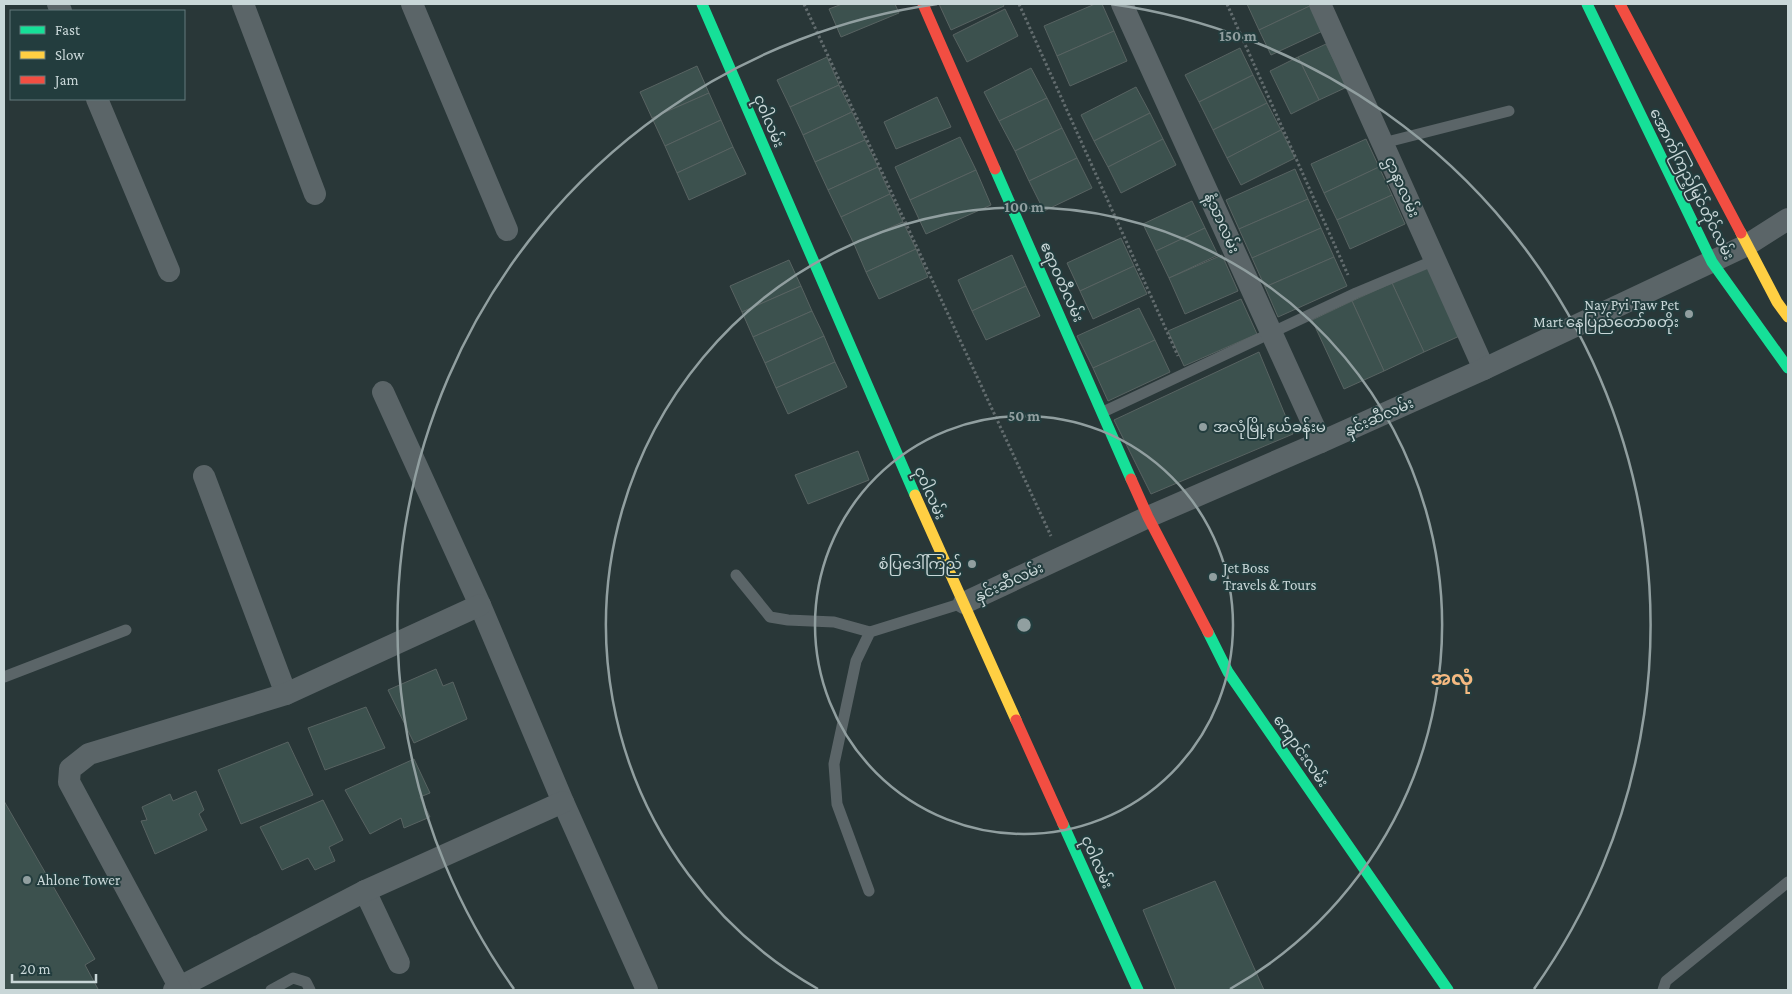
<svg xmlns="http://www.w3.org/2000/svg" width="1792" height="994" font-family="'Crimson Pro','Noto Sans Myanmar',serif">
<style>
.building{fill:#3c514e;stroke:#586362}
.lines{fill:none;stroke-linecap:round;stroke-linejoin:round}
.path{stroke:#626c6e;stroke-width:3;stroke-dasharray:2.5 2.5;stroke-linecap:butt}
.lane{stroke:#5b6568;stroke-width:11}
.street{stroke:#5b6568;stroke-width:22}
.fast{stroke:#16e098;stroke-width:11}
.slow{stroke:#ffcf43;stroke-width:11}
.jam{stroke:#f24e42;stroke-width:11}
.ring{fill:none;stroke:#919fa0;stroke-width:2.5}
.poi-dot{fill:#919fa0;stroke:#233d3e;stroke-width:2}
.labels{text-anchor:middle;stroke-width:4;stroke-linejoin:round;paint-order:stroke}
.street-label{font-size:15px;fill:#c9d7d8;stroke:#233d3e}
.poi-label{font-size:15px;fill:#c9d7d8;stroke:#233d3e;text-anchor:start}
.district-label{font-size:20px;font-weight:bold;fill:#f5b981;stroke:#233d3e}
.centre{fill:#919fa0;stroke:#233d3e;stroke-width:2.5}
.ring-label{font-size:15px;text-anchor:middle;font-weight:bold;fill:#919fa0;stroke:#233d3e;stroke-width:4;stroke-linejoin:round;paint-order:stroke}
</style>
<rect width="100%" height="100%" fill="#293738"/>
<g class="building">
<polygon points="842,4 895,4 899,13 841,37 829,9"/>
<polygon points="939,4 1003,4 1004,6 951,30"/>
<polygon points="1095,4 1102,4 1114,31 1057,56 1044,26"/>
<polygon points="1247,4 1314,4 1259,30"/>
<polygon points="1314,4 1327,29 1271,55 1259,30"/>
<polygon points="1005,9 1018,36 967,62 953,35"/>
<polygon points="1114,31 1127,61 1070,86 1057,56"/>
<polygon points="1326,44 1347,87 1319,100 1298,57"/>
<polygon points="1240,48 1253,75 1199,102 1185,75"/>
<polygon points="827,57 839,85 790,107 777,80"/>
<polygon points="1298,57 1319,100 1291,114 1270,71"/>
<polygon points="697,66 709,93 652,118 640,92"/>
<polygon points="1031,68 1047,98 999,121 984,92"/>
<polygon points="1253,75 1267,103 1213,130 1199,102"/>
<polygon points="839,85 852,112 803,135 790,107"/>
<polygon points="1136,87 1150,113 1094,141 1081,115"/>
<polygon points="709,93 721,120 665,146 652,118"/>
<polygon points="937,97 951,127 896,149 884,122"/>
<polygon points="1047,98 1062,128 1015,151 999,121"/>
<polygon points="1267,103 1281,130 1227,158 1213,130"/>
<polygon points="852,112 865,140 815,162 803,135"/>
<polygon points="1150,113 1163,139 1108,167 1094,141"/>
<polygon points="721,120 733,147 677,173 665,146"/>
<polygon points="1062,128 1077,158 1029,181 1015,151"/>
<polygon points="1281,130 1295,158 1241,185 1227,158"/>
<polygon points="960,137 976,170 910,200 895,167"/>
<polygon points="1163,139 1176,165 1121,193 1108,167"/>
<polygon points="1366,139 1379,167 1324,193 1311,164"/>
<polygon points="865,140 878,167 828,190 815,162"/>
<polygon points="733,147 746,174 689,200 677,173"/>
<polygon points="1077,158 1092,188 1044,211 1029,181"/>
<polygon points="878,167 890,194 841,217 828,190"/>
<polygon points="1379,167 1392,195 1337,220 1324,193"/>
<polygon points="1295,169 1308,199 1239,229 1226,200"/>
<polygon points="976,170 991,205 926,234 910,200"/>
<polygon points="890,194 903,222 854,244 841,217"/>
<polygon points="1392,195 1405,224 1350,249 1337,220"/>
<polygon points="1308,199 1321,228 1252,258 1239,229"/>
<polygon points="1192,201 1205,228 1156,251 1143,224"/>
<polygon points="903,222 916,249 866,272 854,244"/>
<polygon points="1205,228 1218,255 1169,278 1156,251"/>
<polygon points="1321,228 1334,257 1265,287 1252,258"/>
<polygon points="1121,238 1134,266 1080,291 1067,263"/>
<polygon points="916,249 928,277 879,299 866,272"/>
<polygon points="1012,255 1026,286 972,311 958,280"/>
<polygon points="1222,255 1238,291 1185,314 1169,278"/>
<polygon points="1334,257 1347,286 1278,317 1265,287"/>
<polygon points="789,260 801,286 742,312 730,286"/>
<polygon points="1431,265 1464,334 1424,352 1392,283"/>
<polygon points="1134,266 1147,294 1093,319 1080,291"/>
<polygon points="1392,283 1424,352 1384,371 1352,301"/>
<polygon points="801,286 812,311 753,337 742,312"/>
<polygon points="1026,286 1040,316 986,340 972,311"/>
<polygon points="1241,299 1257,334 1184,366 1168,331"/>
<polygon points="1352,301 1384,371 1344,389 1312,320"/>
<polygon points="1139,308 1155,340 1093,368 1077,336"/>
<polygon points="812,311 824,336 765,363 753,337"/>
<polygon points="824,336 835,362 776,388 765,363"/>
<polygon points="1155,340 1170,372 1108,401 1093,368"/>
<polygon points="1259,352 1293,434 1151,494 1114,420"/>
<polygon points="835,362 847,387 788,414 776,388"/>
<polygon points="858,451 869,480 808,504 795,475"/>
<polygon points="436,669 443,686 453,682 467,719 414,743 388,690"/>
<polygon points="366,707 385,748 325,770 308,728"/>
<polygon points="288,742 313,795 241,824 218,770"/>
<polygon points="414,759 430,793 420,797 430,817 404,828 401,818 370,834 345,790"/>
<polygon points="196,791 204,810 199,814 207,830 155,854 141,821 147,820 142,807 170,794 173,801"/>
<polygon points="323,800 343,840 329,847 335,861 315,870 308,858 282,870 260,827"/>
<polygon points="4,801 95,959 85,965 98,989 96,990 4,990"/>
<polygon points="1215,881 1264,990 1176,990 1143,910"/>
</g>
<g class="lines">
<g class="path">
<polyline points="804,4 1051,536"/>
<polyline points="1019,4 1178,356"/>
<polyline points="1227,4 1348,275"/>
</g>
<g class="lane">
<polyline points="1383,143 1509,111"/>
<polyline points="1103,412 1356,293 1435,260"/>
<polyline points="736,575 770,617 788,620 834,622 870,632"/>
<polyline points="4,677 126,630"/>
<polyline points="869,891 837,804 834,764 856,661 870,632 963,603"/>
<polyline points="271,990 293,978 306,982 310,990"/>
<polyline points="1663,990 1666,981 1788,882"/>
</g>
<g class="street">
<polyline points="58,4 61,11"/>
<polyline points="243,4 315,194"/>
<polyline points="412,4 507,230"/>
<polyline points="1122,4 1321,442"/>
<polyline points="1320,4 1484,369"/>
<polyline points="97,99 169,271"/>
<polyline points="383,392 480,605 563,802 647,990"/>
<polyline points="204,476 286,694"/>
<polyline points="964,603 1148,517 1321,442 1484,369 1747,245 1788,219"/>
<polyline points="365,891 399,963"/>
<polyline points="174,990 365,891 563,802"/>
<polyline points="181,990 69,782 70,769 89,754 286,694 480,605"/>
</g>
<g class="fast">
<polyline points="702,4 915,495"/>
<polyline points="1587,4 1712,262 1788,368"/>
<polyline points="995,169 1131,479"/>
<polyline points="1208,632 1228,672 1448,990"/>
<polyline points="1063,824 1138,990"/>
</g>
<g class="slow">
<polyline points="1741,233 1777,302 1788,317"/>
<polyline points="915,495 1016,720"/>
</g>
<g class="jam">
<polyline points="923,4 995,169"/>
<polyline points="1620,4 1741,233"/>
<polyline points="1131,479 1148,517 1208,632"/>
<polyline points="1016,720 1063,824"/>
</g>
</g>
<g class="ring">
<circle cx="1024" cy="625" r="209"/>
<path d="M818 989A418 418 0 1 1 1230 989"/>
<path d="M514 989A627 627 0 0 1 937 4M1111 4A627 627 0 0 1 1534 989"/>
</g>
<g class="poi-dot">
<circle cx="1689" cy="314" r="5"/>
<circle cx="1203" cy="427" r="5"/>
<circle cx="972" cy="564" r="5"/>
<circle cx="1213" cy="577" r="5"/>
<circle cx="27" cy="880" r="5"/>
</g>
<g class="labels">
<g class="street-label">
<text transform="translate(769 121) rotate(67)" y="5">ငုဝါလမ်း</text>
<text transform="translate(1692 184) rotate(63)" y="5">အောက်ကြည့်မြင်တိုင်လမ်း</text>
<text transform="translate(1402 187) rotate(66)" y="5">ဌာနာလမ်း</text>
<text transform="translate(1222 223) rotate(66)" y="5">နံ့သာလမ်း</text>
<text transform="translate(1062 282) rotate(66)" y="5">ဧရာဝတီလမ်း</text>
<text transform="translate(1379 417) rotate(-24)" y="5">နှင်းဆီလမ်း</text>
<text transform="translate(930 493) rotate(66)" y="5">ငုဝါလမ်း</text>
<text transform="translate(1009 582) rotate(-25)" y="5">နှင်းဆီလမ်း</text>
<text transform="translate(1301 751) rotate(55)" y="5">ကျောင်းလမ်း</text>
<text transform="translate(1097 862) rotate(66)" y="5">ငုဝါလမ်း</text>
</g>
<g class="poi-label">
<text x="1679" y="310" text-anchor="end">Nay Pyi Taw Pet<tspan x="1679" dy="17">Mart နေပြည်တော်စတိုး</tspan></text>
<text x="1213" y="432">အလုံမြို့နယ်ခန်းမ</text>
<text x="962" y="569" text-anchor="end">စံပြဒေါ်ကြည်</text>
<text x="1223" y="573">Jet Boss<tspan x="1223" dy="17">Travels &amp; Tours</tspan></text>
<text x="37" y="885">Ahlone Tower</text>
</g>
<g class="district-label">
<text x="1452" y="685">အလုံ</text>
</g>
</g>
<circle cx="1024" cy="625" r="8" class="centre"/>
<g class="ring-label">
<text x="1238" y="41">150 m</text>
<text x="1024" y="212">100 m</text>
<text x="1024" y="421">50 m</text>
</g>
<rect width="1792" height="994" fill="none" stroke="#c9d7d8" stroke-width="10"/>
<rect x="10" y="10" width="175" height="90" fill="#233d3e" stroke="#657b7c"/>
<rect x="20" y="26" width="25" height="8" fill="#16e098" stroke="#657b7c"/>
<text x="55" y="35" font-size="15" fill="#c9d7d8">Fast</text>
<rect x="20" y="51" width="25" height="8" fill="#ffcf43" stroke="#657b7c"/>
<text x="55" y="60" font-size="15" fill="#c9d7d8">Slow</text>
<rect x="20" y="76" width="25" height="8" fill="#f24e42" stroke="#657b7c"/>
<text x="55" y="85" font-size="15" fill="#c9d7d8">Jam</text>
<path d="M12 974v8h84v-8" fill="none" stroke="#c9d7d8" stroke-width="2.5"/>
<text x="20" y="974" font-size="15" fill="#c9d7d8" stroke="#233d3e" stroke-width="4" paint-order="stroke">20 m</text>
</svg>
